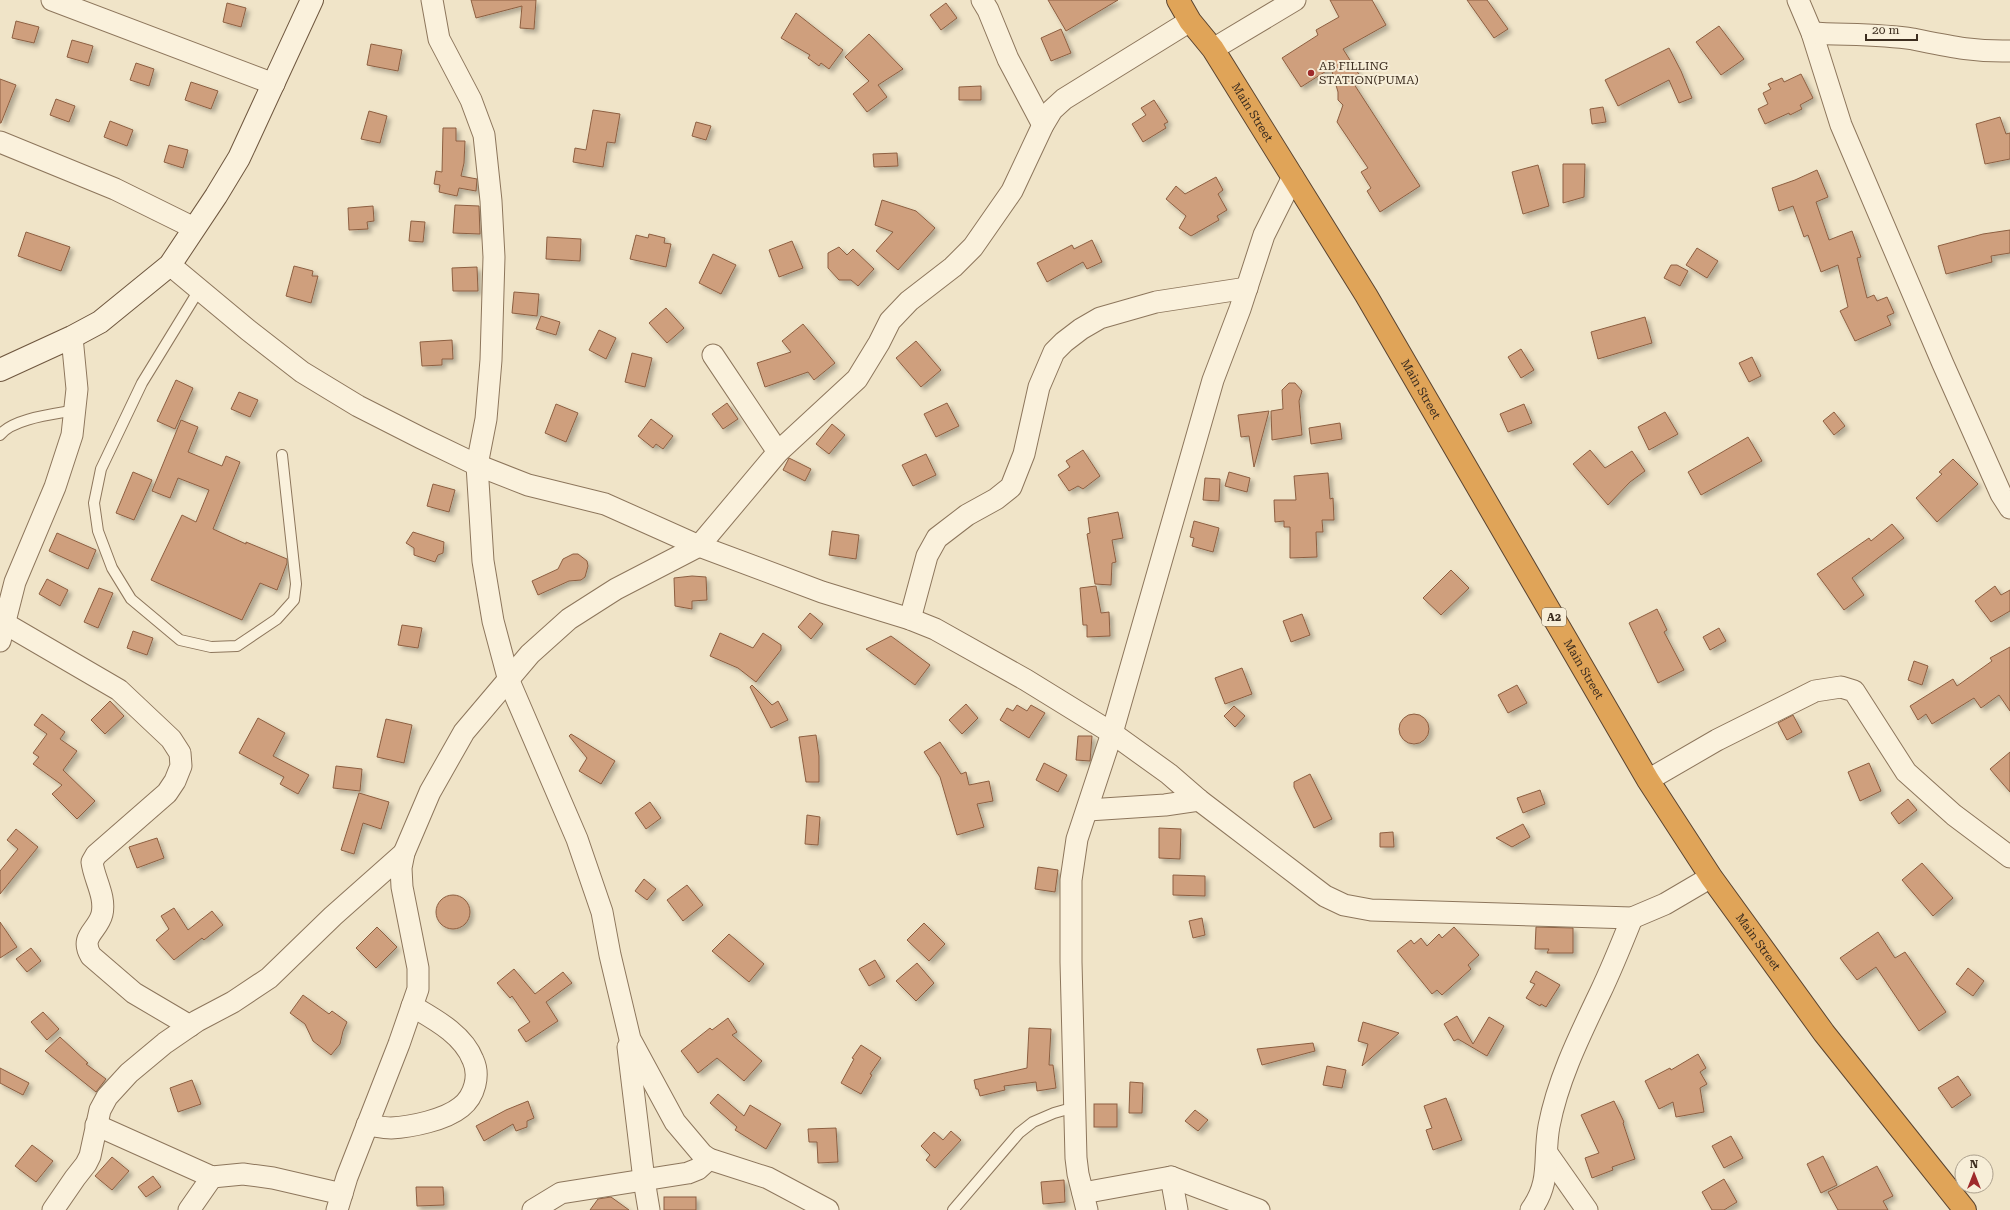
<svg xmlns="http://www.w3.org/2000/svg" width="2010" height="1210" font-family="'Roboto Serif',serif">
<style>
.building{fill:#cf9f7d;stroke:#8d5f41;filter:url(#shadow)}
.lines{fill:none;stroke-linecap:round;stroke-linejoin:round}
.lane-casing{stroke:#8d765c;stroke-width:12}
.street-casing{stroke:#8d765c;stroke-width:23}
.secondary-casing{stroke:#6f573f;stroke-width:24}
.highway-casing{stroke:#5b4430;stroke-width:24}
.lane{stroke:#faf1dc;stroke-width:10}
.street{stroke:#faf1dc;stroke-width:21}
.secondary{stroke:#faf1dc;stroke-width:22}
.highway{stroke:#e0a458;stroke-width:22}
.poi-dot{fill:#9e2a2b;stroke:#f7eed8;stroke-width:1.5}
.labels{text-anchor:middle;stroke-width:4;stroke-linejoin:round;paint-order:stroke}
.shield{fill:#f7eed8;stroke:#756857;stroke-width:1}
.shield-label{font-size:11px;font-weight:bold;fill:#3d2e20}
.poi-label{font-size:12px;fill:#3d2e20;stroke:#f7eed8;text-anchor:start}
.street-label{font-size:12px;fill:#3d2e20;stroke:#f7eed8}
</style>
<defs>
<filter id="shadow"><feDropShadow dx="3.5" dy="3.5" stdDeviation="2" flood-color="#0004"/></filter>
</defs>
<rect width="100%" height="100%" fill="#f0e4c8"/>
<g class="building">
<polygon points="471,0 536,0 534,29 520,28 522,6 476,18"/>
<polygon points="1048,0 1118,0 1066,31"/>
<polygon points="1330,0 1372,0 1386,25 1343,49 1360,76 1352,81 1420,186 1380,212 1367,191 1371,188 1361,172 1368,168 1337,122 1343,105 1338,100 1338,92 1331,68 1301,87 1282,58 1318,35 1316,30 1339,17"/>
<polygon points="1467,0 1487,0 1508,29 1494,38"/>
<polygon points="227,3 246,8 241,27 223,22"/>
<polygon points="946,3 957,18 941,30 930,15"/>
<polygon points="796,13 843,50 829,69 821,63 819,66 808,58 810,55 781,38"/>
<polygon points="16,21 39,27 34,43 12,38"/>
<polygon points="1719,26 1744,59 1721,75 1696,42"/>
<polygon points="1061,29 1071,53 1051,61 1041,38"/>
<polygon points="869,34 903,69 878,85 887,97 867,112 853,94 869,81 845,57"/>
<polygon points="72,40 93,46 88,63 67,57"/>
<polygon points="371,44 402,50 398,71 367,65"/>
<polygon points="1669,48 1681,71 1692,98 1679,103 1669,80 1618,106 1605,80"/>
<polygon points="136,63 154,69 149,86 130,80"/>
<polygon points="1801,74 1813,98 1800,105 1802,109 1790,115 1789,113 1765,124 1758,109 1768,104 1763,93 1771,89 1768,84 1782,78 1784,82"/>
<polygon points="0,79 16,85 1,123 0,123"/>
<polygon points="191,82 218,91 211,109 185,100"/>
<polygon points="981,86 981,100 959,100 959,87"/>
<polygon points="56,99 75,106 69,122 50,115"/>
<polygon points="1154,100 1168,122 1164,124 1166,128 1143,142 1132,124 1146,115 1141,108"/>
<polygon points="1603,107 1606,122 1592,124 1590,109"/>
<polygon points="593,110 620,114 615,143 607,142 603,167 573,162 575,148 586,150"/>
<polygon points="369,111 387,116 380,143 361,139"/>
<polygon points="2000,117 2006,134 2010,133 2010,159 1985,164 1976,124"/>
<polygon points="110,121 133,130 127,146 104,137"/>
<polygon points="696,122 711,126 706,140 692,136"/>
<polygon points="443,128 456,128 456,141 465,141 464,163 461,176 477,179 476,191 459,188 457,196 439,192 440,185 434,184 436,171 442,172"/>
<polygon points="169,145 188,150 183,168 164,162"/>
<polygon points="897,153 898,166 874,167 873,154"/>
<polygon points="1563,164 1585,164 1584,197 1563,203"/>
<polygon points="1538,165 1549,206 1523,214 1512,172"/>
<polygon points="1817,170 1828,197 1816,202 1829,240 1852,231 1861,257 1857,258 1867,298 1874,295 1877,301 1887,297 1894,313 1887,316 1891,325 1855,341 1840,311 1848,307 1838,265 1821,272 1808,235 1804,237 1793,206 1779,211 1772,188 1795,180"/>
<polygon points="1216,177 1223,190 1218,194 1227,210 1217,216 1219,220 1191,236 1179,228 1186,216 1166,199 1176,186 1185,194"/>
<polygon points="882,200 916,211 935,228 898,270 876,251 893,232 875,225"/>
<polygon points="455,205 479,206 480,234 453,233"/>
<polygon points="373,206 374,221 367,222 368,229 349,230 348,208"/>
<polygon points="411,221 425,222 423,242 409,241"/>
<polygon points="2010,230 2010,253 1991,256 1992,262 1946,274 1938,246 1983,234"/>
<polygon points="26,232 70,247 61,271 18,256"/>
<polygon points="649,234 665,238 664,243 671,244 666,267 630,259 636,235 648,238"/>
<polygon points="547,237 581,239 580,261 546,259"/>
<polygon points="1092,240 1102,262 1087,269 1083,262 1047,282 1037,263 1072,245 1074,249"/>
<polygon points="792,241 803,268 779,277 769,250"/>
<polygon points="839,247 847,255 853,249 874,269 858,286 851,280 839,280 828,268 828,253"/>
<polygon points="1697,248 1718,261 1707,278 1686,265"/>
<polygon points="713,254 736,265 721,294 699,283"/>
<polygon points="1671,265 1677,265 1688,271 1680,286 1664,278"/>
<polygon points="294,266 313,271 312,276 318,276 311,303 286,296"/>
<polygon points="477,267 478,291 453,291 452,268"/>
<polygon points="514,292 539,294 537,316 512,313"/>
<polygon points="666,308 684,328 667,343 649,323"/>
<polygon points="541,316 560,322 556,335 536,329"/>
<polygon points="1645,317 1652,343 1598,359 1591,332"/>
<polygon points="803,324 835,363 814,380 808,372 765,387 757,363 791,352 782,341"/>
<polygon points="599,330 616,338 606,359 589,350"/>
<polygon points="452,340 453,359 442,359 442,365 422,366 420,342"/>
<polygon points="916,341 941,370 921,387 896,358"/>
<polygon points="1521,349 1534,370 1521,378 1508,357"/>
<polygon points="632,353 652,358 645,387 625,382"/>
<polygon points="1752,357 1761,376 1749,382 1739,363"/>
<polygon points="176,380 193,388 175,429 157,421"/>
<polygon points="1289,383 1295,383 1302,391 1299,401 1302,435 1272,440 1271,411 1283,409 1282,390"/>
<polygon points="239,392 258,400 250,417 231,409"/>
<polygon points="727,403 738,419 723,429 712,414"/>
<polygon points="947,403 959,426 936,437 924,414"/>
<polygon points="556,404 578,413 566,442 545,433"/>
<polygon points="1524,404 1532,423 1508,432 1500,414"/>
<polygon points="1269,411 1254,467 1249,436 1241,437 1238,415"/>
<polygon points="1665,412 1678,434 1649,450 1638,427"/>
<polygon points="1834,412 1845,426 1834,435 1823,421"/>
<polygon points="651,419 673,436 663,449 656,444 653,448 638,436"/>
<polygon points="181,420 198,427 188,452 222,466 226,456 240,462 213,529 246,544 246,542 287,559 287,563 277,590 260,583 242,620 151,580 182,515 196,522 209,490 178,478 170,498 152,491"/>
<polygon points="1340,423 1342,439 1311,444 1309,428"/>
<polygon points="832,424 845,435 829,454 816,444"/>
<polygon points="1748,437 1762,461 1701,495 1688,472"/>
<polygon points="1083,450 1100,476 1083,489 1078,486 1069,491 1058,475 1070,467 1066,461"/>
<polygon points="1590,450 1605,468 1632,451 1645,471 1630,482 1608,505 1573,464"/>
<polygon points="926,454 936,475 913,486 902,465"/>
<polygon points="789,458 811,469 805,481 783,470"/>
<polygon points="1953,459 1978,484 1937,522 1916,498 1942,474 1939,472"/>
<polygon points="133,472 152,480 134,520 116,513"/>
<polygon points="1229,472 1250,478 1247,492 1225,486"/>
<polygon points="1328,473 1330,499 1333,498 1334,520 1322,520 1323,532 1316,532 1317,557 1290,558 1290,527 1284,527 1284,521 1275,522 1274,500 1296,500 1294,476"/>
<polygon points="1205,478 1220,479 1219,501 1203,500"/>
<polygon points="433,484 455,490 449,512 427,506"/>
<polygon points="1118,512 1123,538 1112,540 1116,562 1112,563 1111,585 1095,584 1087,534 1090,533 1088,518"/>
<polygon points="1194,521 1219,528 1213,552 1192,546 1194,538 1190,537"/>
<polygon points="1892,524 1904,538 1852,578 1864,595 1844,610 1817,574 1869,538 1871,541"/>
<polygon points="832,531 859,535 856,559 829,555"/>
<polygon points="413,532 444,542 443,553 438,555 435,562 414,555 414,548 406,543"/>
<polygon points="57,533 96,550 88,569 49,551"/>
<polygon points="573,554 578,554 587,561 588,566 585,577 581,580 569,581 538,595 532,581 558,569 563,559"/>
<polygon points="1451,570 1469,588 1441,615 1423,598"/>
<polygon points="692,576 706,577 707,600 692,601 692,609 675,606 674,578"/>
<polygon points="47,579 68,590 60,606 39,594"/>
<polygon points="1096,586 1101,613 1109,612 1110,636 1087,637 1087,625 1083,625 1080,588"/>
<polygon points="1995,586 2001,595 2010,590 2010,611 1991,622 1975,601"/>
<polygon points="99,588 113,593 98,628 84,622"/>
<polygon points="1657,609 1667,630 1664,632 1684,670 1658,683 1629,623"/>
<polygon points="810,613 823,624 811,639 798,627"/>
<polygon points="1302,614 1310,635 1291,642 1283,621"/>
<polygon points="402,625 422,628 418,648 398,645"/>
<polygon points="1719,628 1726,641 1710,650 1703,637"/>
<polygon points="133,631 153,638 147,655 127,648"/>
<polygon points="720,633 753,648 763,633 781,645 781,650 756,682 738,668 710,656"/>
<polygon points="891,636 930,665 915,685 866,649"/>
<polygon points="2010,647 2010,711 1999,695 1981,708 1974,698 1932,724 1926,714 1918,720 1910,706 1953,679 1957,686 1992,661 1990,658"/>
<polygon points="1914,661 1928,666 1922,685 1908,680"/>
<polygon points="1242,668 1252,694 1225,704 1215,678"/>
<polygon points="752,685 772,705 778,701 788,720 771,728 750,687"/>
<polygon points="1517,685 1527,703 1508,713 1498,695"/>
<polygon points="110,701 124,716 105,734 91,720"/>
<polygon points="966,704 978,718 962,734 949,720"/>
<polygon points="1017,705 1027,711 1031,705 1045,713 1029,738 1000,720 1007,708 1013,711"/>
<polygon points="1234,706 1245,716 1235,727 1224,716"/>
<circle cx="1414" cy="729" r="15"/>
<polygon points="42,714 65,732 60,739 77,751 63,770 95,801 77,819 52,794 62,785 33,764 39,757 33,753 47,734 34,725"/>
<polygon points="1793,715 1802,732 1787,740 1778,723"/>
<polygon points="258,718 285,733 273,756 309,775 298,794 280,784 284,777 239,753"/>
<polygon points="386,719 412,725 404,763 377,757"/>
<polygon points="571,734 615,761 601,784 579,771 587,758 569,736"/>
<polygon points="816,735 819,756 819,782 806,782 799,737"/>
<polygon points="1078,736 1092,736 1090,761 1076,760"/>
<polygon points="940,742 961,774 966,772 969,785 989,781 993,801 977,804 984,827 957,835 940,777 924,752"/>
<polygon points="2010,752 2010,792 1990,769"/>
<polygon points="1044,763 1067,775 1058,792 1036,780"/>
<polygon points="1869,763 1881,791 1860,801 1848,772"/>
<polygon points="336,766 362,769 360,791 333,788"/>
<polygon points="1310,774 1332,819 1314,828 1294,787 1294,782"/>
<polygon points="1540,790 1545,804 1523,813 1517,798"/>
<polygon points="359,793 389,802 381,829 363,823 354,854 341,850"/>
<polygon points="1908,799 1917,810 1899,824 1891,813"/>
<polygon points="650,802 661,818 646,829 635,813"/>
<polygon points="807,815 820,817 818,845 805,844"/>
<polygon points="1523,824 1530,837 1512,847 1496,838"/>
<polygon points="1159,828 1181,829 1180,859 1159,858"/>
<polygon points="16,829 38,847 0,894 0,871 18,849 7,840"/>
<polygon points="1393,832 1394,847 1380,847 1380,833"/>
<polygon points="157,838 164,858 137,868 129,847"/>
<polygon points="1922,863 1953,898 1933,916 1902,880"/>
<polygon points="1038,867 1058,870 1055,892 1035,889"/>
<polygon points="1173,875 1205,876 1205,896 1173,895"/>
<polygon points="644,879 656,889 647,900 635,891"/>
<polygon points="687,885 703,905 683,921 667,900"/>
<circle cx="453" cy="912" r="17"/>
<polygon points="174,908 188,930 212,911 223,925 204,940 202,938 174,960 156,940 169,929 161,916"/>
<polygon points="1202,918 1205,935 1193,938 1189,921"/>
<polygon points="0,922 17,947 0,958"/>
<polygon points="924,923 945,944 929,961 907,940"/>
<polygon points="377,927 397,947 376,968 356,948"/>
<polygon points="1454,927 1479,955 1468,965 1471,969 1442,995 1437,990 1432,994 1397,951 1411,940 1414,944 1421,938 1427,946 1439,934 1442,938"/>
<polygon points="1536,927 1573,928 1573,953 1547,953 1549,949 1535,949"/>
<polygon points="1878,932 1895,958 1905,952 1946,1012 1919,1031 1876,967 1857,980 1840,958"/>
<polygon points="729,934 764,964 749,982 712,951"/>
<polygon points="31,948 41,961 27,972 16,959"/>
<polygon points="875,960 885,977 869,986 859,969"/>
<polygon points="917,963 934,983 916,1001 896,981"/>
<polygon points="1968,968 1984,981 1973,996 1956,984"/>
<polygon points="514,969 535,994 563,972 572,983 546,1002 558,1021 526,1042 518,1030 530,1022 512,996 510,998 497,983"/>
<polygon points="1536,971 1560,985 1546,1007 1541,1004 1540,1006 1526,998 1535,984 1530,982"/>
<polygon points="303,995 329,1014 332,1011 347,1022 343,1031 340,1044 331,1055 313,1041 305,1024 290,1013"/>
<polygon points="43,1012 59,1029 47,1040 31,1022"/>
<polygon points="1457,1016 1473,1044 1489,1017 1504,1026 1487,1056 1458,1039 1454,1041 1444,1024"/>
<polygon points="728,1018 737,1032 732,1035 762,1061 744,1081 717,1058 698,1073 681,1051 710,1028 712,1030"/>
<polygon points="1363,1022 1399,1033 1362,1066 1368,1044 1358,1041"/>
<polygon points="1029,1028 1051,1029 1049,1065 1053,1065 1056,1088 1037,1091 1036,1082 1004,1086 1005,1090 980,1096 978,1089 976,1089 974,1080 1027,1068"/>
<polygon points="60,1037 88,1063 86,1064 106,1079 96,1092 45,1051"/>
<polygon points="1313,1043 1315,1051 1262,1065 1257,1049"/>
<polygon points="861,1045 881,1058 870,1074 872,1075 861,1094 841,1083 854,1059 852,1058"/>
<polygon points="1698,1054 1706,1068 1700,1072 1707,1084 1700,1088 1704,1112 1676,1117 1673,1102 1659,1109 1645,1081 1670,1068 1671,1070"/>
<polygon points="1327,1066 1346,1070 1342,1088 1323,1085"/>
<polygon points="0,1068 29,1083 23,1095 0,1083"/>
<polygon points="1958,1076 1971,1095 1952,1108 1938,1088"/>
<polygon points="192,1080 201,1104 178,1112 170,1088"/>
<polygon points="1130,1082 1143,1083 1142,1113 1129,1113"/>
<polygon points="718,1094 744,1116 750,1105 781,1124 766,1149 735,1130 737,1127 710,1103"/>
<polygon points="1446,1098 1462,1140 1433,1150 1426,1130 1432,1128 1424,1106"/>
<polygon points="528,1101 534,1118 527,1121 527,1127 516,1131 513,1124 484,1141 476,1126 506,1110"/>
<polygon points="1614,1101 1624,1122 1623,1123 1635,1159 1612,1167 1613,1170 1592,1178 1585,1158 1599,1153 1581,1115"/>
<rect x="1094" y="1104" width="23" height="23"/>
<polygon points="1195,1110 1208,1120 1198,1131 1185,1121"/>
<polygon points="836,1128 838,1162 818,1163 817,1142 809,1142 808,1129"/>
<polygon points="951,1131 961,1140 935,1168 926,1160 930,1155 921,1146 934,1132 943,1140"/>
<polygon points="1731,1136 1743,1158 1724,1168 1712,1146"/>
<polygon points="32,1145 53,1161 36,1182 15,1166"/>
<polygon points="1823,1156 1837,1185 1821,1193 1807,1164"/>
<polygon points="112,1157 129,1171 112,1190 95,1176"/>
<polygon points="1877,1166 1893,1196 1883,1201 1888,1210 1838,1210 1828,1192"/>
<polygon points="153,1176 161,1187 146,1197 138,1187"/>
<polygon points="1724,1179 1737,1202 1724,1210 1712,1210 1702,1192"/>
<polygon points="1064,1180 1065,1202 1043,1204 1041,1182"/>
<polygon points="416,1187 443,1187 444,1205 417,1206"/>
<polygon points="611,1197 629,1210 590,1210 598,1199"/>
<rect x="664" y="1197" width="32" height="13"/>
</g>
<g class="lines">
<g class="lane-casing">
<g id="lane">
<polyline points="199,290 142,383 101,469 94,503 98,531 112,568 131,599 180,640 211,647 237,646 277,619 294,600 296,584 282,455"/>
<path d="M 0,435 C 13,418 56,414 76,410"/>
<polyline points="953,1210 1019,1133 1033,1122 1054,1113 1075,1107"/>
</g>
</g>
<g class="street-casing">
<g id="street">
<polyline points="52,0 274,84"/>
<polyline points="432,0 439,39 471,100 484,135 491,201 494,257 491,360 486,419 477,465 483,561 493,621 509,681 577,839 602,912 610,955 630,1039 675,1122 702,1154 709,1159 768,1178 828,1210"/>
<polyline points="982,0 988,10 1008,59 1043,125"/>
<polyline points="1798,0 1812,33 1841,125 1943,364 2001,494 2010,508"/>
<path d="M 1812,33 C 1845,35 1881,34 1913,39 C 1948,46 1974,52 2010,51"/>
<polyline points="1213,49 1295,0"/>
<polyline points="0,142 115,189 194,228"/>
<polyline points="170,265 248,330 302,372 358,406 421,438 477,465 528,485 605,504 699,546 822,592 910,619 935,629 1026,680 1112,733 1169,774 1199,800 1325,896 1344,905 1371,910 1632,918 1665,904 1711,877"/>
<polyline points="713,355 778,452"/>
<polyline points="910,619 927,556 937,538 967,515 996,499 1011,487 1024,454 1039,387 1054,352 1064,342 1081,329 1100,318 1156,302 1247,288"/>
<path d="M 4,623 L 119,690 L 171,739 L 180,753 L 181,766 L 175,781 L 167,793 L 96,855 L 92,862 C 94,879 106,896 102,914 C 98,931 79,936 91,956 L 134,993 L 190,1026"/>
<polyline points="0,641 15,582 55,487 72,435 77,389 72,337"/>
<polyline points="1648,780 1717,740 1815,691 1841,687 1854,691 1906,772 1954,815 2010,857"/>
<polyline points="1088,810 1165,805 1199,800"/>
<polyline points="628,1047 644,1180 649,1210"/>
<polyline points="96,1125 212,1177 243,1174 273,1178 342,1194"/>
<path d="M 367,1125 C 375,1126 383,1128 391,1128 C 411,1127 445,1120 461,1107 C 475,1096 480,1075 473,1060 C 463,1034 434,1019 412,1006"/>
<polyline points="1547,1153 1587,1210"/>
<polyline points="1171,1177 1177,1210"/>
<polyline points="1083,1193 1171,1177 1259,1210"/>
<polyline points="53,1210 75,1178 86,1164 90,1156 100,1110 107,1097 129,1073 165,1043 197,1021 233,1002 269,978 333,916 404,853"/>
<polyline points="189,1210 212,1177"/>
<polyline points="337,1210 347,1177 399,1044 418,989 418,968 402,887 401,868 404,853 430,792 464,732 530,654 569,619 616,589 699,546 778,452 857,379 879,343 890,321 909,301 953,267 973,247 1012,191 1043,125 1052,110 1064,99 1190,21"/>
<polyline points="533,1210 561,1193 688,1173 698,1169 709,1159"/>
<polyline points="1087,1210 1078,1174 1076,1158 1071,962 1071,880 1077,839 1112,733 1213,380 1240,309 1264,235 1293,177"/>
<path d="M 1531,1210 C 1552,1181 1543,1158 1549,1126 C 1558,1079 1580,1035 1600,993 C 1612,968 1622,943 1632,918"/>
</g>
</g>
<g class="secondary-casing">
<polyline id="secondary" points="0,370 72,337 100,322 170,265 216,196 239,158 312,0"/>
</g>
<g class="highway-casing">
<g id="highway">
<path id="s1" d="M 1178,0 L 1190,21 L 1213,49 L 1366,295 L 1648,780 L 1711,877 L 1824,1033 L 1965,1210"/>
</g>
</g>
<use href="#lane" class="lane"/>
<use href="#street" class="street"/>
<use href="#secondary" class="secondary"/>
<use href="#highway" class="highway"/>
</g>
<circle class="poi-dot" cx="1311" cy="73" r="4"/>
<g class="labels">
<rect class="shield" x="1542" y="608" width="24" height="18" rx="3"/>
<g class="shield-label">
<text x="1554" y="621">A2</text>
</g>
<g class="poi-label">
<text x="1319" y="70">AB FILLING<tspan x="1319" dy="14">STATION(PUMA)</tspan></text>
</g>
<g class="street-label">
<text dy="4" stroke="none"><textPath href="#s1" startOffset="135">Main Street</textPath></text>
<text dy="4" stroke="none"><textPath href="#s1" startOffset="459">Main Street</textPath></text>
<text dy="4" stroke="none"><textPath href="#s1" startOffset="783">Main Street</textPath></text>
<text dy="4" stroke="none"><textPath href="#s1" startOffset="1107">Main Street</textPath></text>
</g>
</g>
<g transform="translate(1974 1174)"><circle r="19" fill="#f7eed8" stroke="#ada18e"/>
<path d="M0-3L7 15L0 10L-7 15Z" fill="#9e2a2b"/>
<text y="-6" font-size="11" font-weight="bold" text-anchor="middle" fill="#3d2e20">N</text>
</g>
<path d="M1866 34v6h51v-6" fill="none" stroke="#3d2e20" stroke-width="2"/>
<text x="1872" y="34" font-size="12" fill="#3d2e20" stroke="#f7eed8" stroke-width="3" paint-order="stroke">20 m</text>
</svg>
